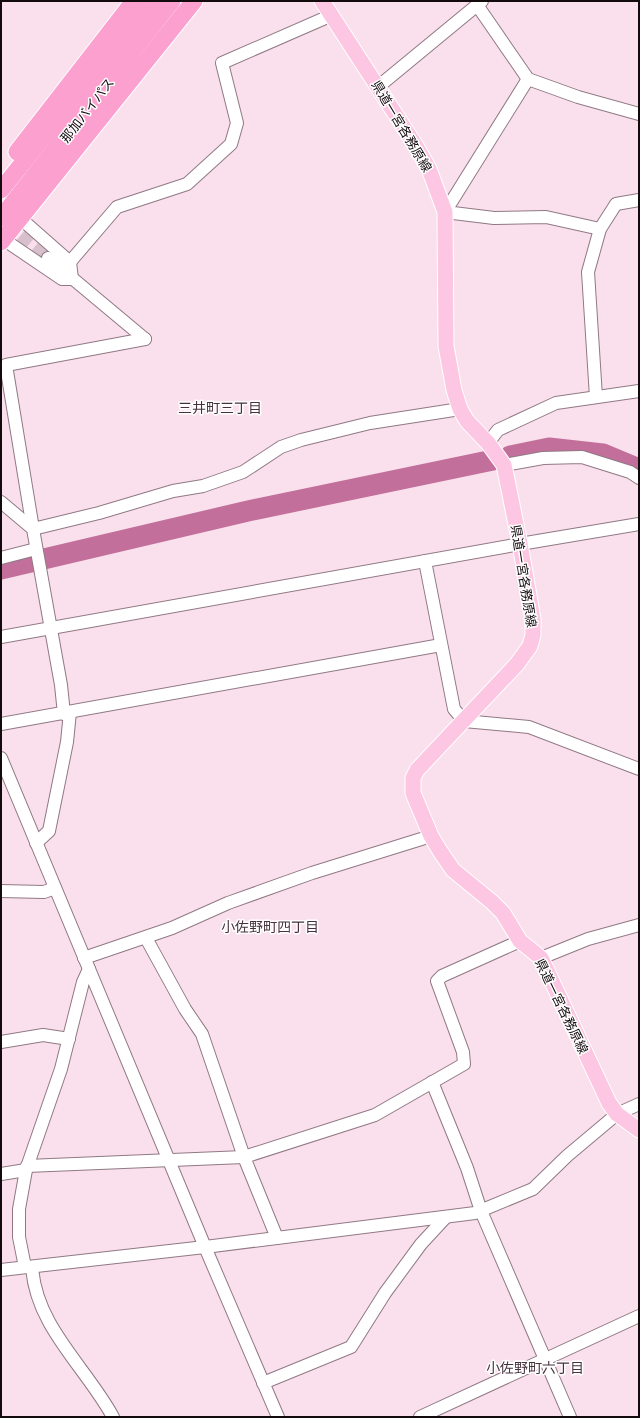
<svg xmlns="http://www.w3.org/2000/svg" width="640" height="1418" font-family="'Libre Baskerville','Noto Sans JP',serif">
<style>
.lines{fill:none;stroke-linecap:round;stroke-linejoin:round}
.river{stroke:#c2709b;stroke-width:21}
.minor-tunnel{stroke:#d7c0cb;stroke-width:12;stroke-dasharray:12 6;stroke-linecap:butt}
.minor-casing{stroke:#907984;stroke-width:14}
.major-casing{stroke:#fff;stroke-width:17}
.highway-casing{stroke:#fff;stroke-width:19}
.minor{stroke:#fff;stroke-width:12}
.major{stroke:#fdc6e2;stroke-width:15}
.highway{stroke:#fca0cf;stroke-width:17}
.labels{text-anchor:middle;stroke-width:3;stroke-linejoin:round;paint-order:stroke}
.street-label{font-size:13px;fill:#130a0e;stroke:#fff}
.neighbourhood-label{font-size:14px;fill:#46323c;stroke:#fff}
</style>
<rect width="100%" height="100%" fill="#fae0ec"/>
<g class="lines">
<g class="river">
<polyline points="510,456 549,448 603,454 639,469"/>
<polyline points="1,569 248,511 493,460"/>
</g>
<polyline class="minor-tunnel" points="7,224 48,258"/>
<g class="minor-casing">
<g id="minor">
<polyline points="477,5 528,79 578,97 639,114"/>
<polyline points="528,79 445,212 494,218 546,217 600,229"/>
<polyline points="379,86 482,1"/>
<polyline points="3,239 62,279 72,279 70,262 20,218"/>
<polyline points="48,258 145,339"/>
<polyline points="70,262 117,207 187,184 231,144 237,123 222,63 332,15"/>
<polyline points="145,339 6,365 33,529 99,513 173,491 203,486 243,472 281,447 301,440 370,423 460,409"/>
<polyline points="596,397 588,272 600,229 616,204 639,200"/>
<polyline points="488,443 498,430 556,403 639,391"/>
<polyline points="504,465 543,458 582,457 630,472 639,478"/>
<polyline points="1,502 33,529 61,685 64,714"/>
<polyline points="1,558 36,549"/>
<polyline points="425,561 454,709 464,721 529,727 639,769"/>
<polyline points="1,637 520,544 639,524"/>
<polyline points="1,724 441,645"/>
<polyline points="1,758 205,1247 278,1417"/>
<polyline points="36,843 49,831 67,742 70,712"/>
<polyline points="1,891 44,892 55,888"/>
<polyline points="146,938 185,1009 202,1034 244,1157 277,1238"/>
<polyline points="84,958 172,928 228,903 312,873 431,836"/>
<polyline points="541,958 588,939 639,925"/>
<polyline points="1,1042 43,1035 69,1039"/>
<polyline points="432,1082 467,1168 481,1211 570,1417"/>
<polyline points="27,1166 244,1157 375,1115 464,1064 463,1052 437,981 442,976 520,941"/>
<polyline points="1,1174 26,1170"/>
<polyline points="25,1267 19,1237 19,1209 26,1170 61,1069 83,982 89,969"/>
<path d="M 32,1267 C 36,1327 86,1367 113,1417"/>
<polyline points="1,1270 205,1247 475,1213 533,1189 567,1156 617,1114 639,1104"/>
<polyline points="263,1383 351,1347 385,1293 421,1244 446,1217"/>
<polyline points="420,1417 639,1316"/>
</g>
</g>
<g class="major-casing">
<polyline id="major" points="322,1 416,146 429,169 445,212 446,346 454,390 460,409 467,421 488,443 504,465 520,544 533,619 533,635 530,646 517,664 417,770 413,778 413,793 431,836 440,851 453,870 492,902 503,913 520,941 541,958 609,1103 617,1114 639,1130"/>
</g>
<g class="highway-casing">
<g id="highway">
<polyline points="17,152 134,1"/>
<polyline points="1,190 153,1"/>
<polyline points="1,218 172,1"/>
<polyline points="1,242 194,1"/>
</g>
</g>
<use href="#minor" class="minor"/>
<use href="#major" class="major"/>
<use href="#highway" class="highway"/>
</g>
<g class="labels">
<g class="street-label">
<text transform="translate(87 110) rotate(-52)" y="5">那加バイパス</text>
<text transform="translate(402 126) rotate(59)" y="5">県道一宮各務原線</text>
<text transform="translate(524 576) rotate(81)" y="5">県道一宮各務原線</text>
<text transform="translate(562 1006) rotate(64)" y="5">県道一宮各務原線</text>
</g>
<g class="neighbourhood-label">
<text x="220" y="413">三井町三丁目</text>
<text x="270" y="932">小佐野町四丁目</text>
<text x="535" y="1373">小佐野町六丁目</text>
</g>
</g>
<rect width="640" height="1418" fill="none" stroke="#130a0e" stroke-width="4"/>
</svg>
